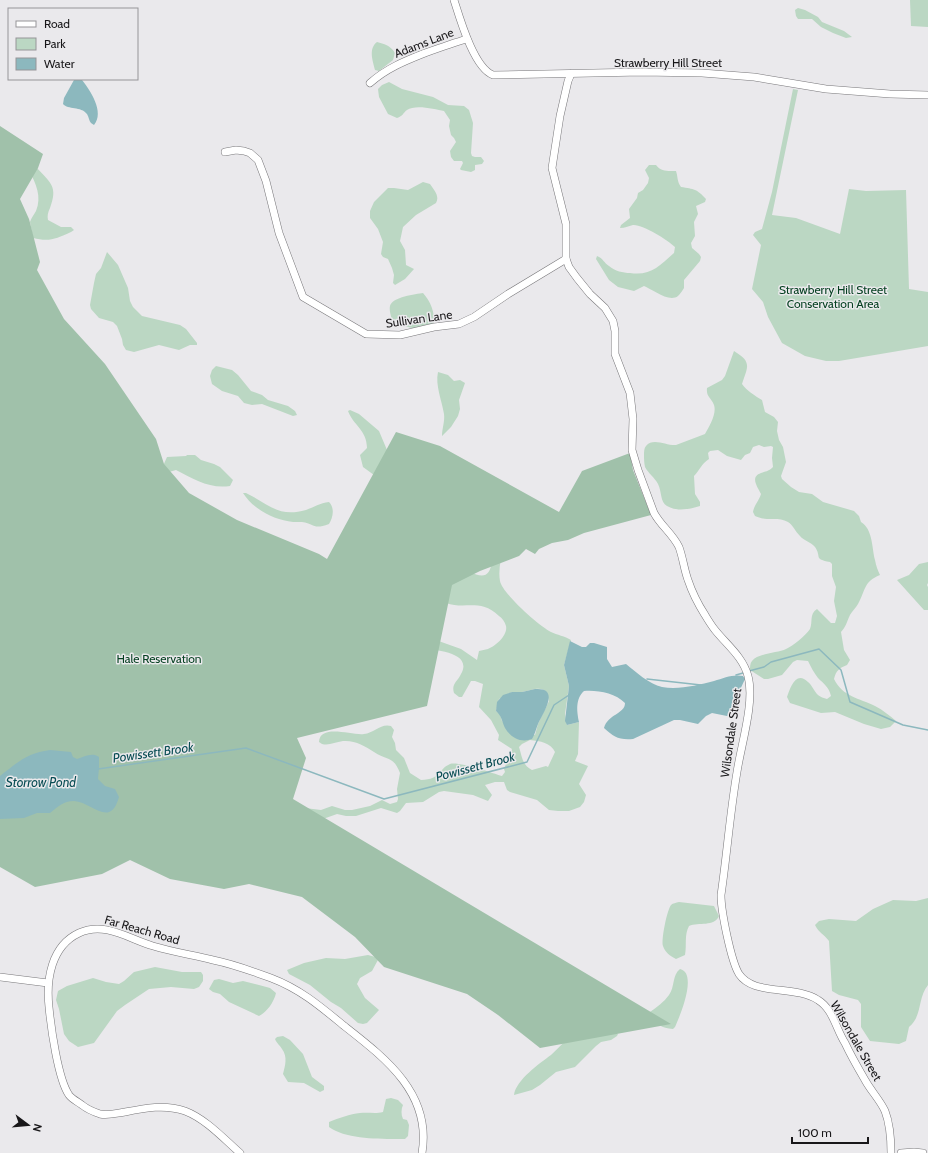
<svg xmlns="http://www.w3.org/2000/svg" width="928" height="1153" font-family="Cabin,sans-serif">
<style>
.green{fill:#bbd7c3;fill-rule:evenodd}
.forest{fill:#a0c1aa}
.water{fill:#8cb8be}
.lines{fill:none;stroke-linecap:round;stroke-linejoin:round}
.stream{stroke:#8cb8be;stroke-width:1.5}
.minor-casing{stroke:#78777a;stroke-width:8}
.minor{stroke:#fff;stroke-width:7}
.labels{text-anchor:middle;stroke-width:3;stroke-linejoin:round;paint-order:stroke}
.street-label{font-size:12px;fill:#181719;stroke:#eae9ec}
.park-label{font-size:12px;fill:#064122;stroke:#eae9ec}
.water-label{font-size:13px;font-style:italic;fill:#094d54;stroke:#eae9ec}
</style>
<rect width="100%" height="100%" fill="#eae9ec"/>
<g class="green">
<polygon points="910,0 928,0 928,27 911,26"/>
<polygon points="798,8 805,10 818,17 822,22 844,31 852,37 846,38 833,33 821,27 812,19 798,19 796,16 795,10"/>
<path d="M 377,42 C 384,44 390,45 395,53 L 393,60 L 379,71 L 375,70 C 373,61 368,49 377,42 Z"/>
<path d="M 389,82 L 402,89 L 433,97 L 448,105 L 464,106 L 469,110 L 473,123 L 471,153 L 472,156 L 475,157 L 481,157 L 484,161 L 482,164 L 475,165 L 475,170 L 471,172 L 461,170 L 460,169 L 463,163 L 462,161 L 454,161 L 451,157 L 450,151 L 456,142 L 454,138 L 451,135 L 449,126 L 450,120 L 444,111 C 435,109 415,104 407,110 C 403,113 403,116 397,118 L 388,114 L 379,97 L 378,89 L 382,85 Z"/>
<polygon points="793,89 798,90 772,215 796,218 840,234 849,189 866,191 906,190 909,289 928,292 928,346 839,361 826,361 805,356 782,343 768,317 763,302 752,289 761,245 753,235 755,232 762,229 772,192"/>
<path d="M 649,165 L 656,165 C 661,172 668,171 676,171 C 678,177 677,182 681,187 C 694,189 697,189 706,199 L 705,202 L 696,206 L 698,214 L 694,222 L 695,236 L 691,243 L 692,248 L 699,254 L 701,257 L 700,261 L 684,280 L 684,288 C 683,290 680,294 678,296 C 669,303 652,289 644,286 L 634,291 L 618,287 L 609,280 L 596,259 L 597,256 C 603,258 604,263 609,266 C 615,271 623,273 630,273 C 651,276 659,266 674,253 L 675,247 C 668,240 642,224 633,225 C 628,226 625,228 620,228 L 621,225 L 630,218 L 629,209 L 637,198 L 638,193 L 643,190 L 648,183 L 649,178 L 645,170 Z"/>
<path d="M 37,168 C 51,183 58,187 50,208 C 48,212 47,216 48,220 L 61,227 L 71,227 L 74,230 L 71,232 C 56,239 49,242 33,238 L 30,222 C 31,218 34,215 36,211 C 42,197 36,183 29,171 Z"/>
<path d="M 423,182 L 430,184 C 434,190 440,196 436,203 L 416,215 L 403,227 L 400,241 L 405,250 L 406,265 L 414,269 L 405,279 L 395,285 L 393,283 L 394,275 L 392,268 L 388,259 L 383,257 L 381,254 L 383,242 L 378,229 L 370,218 L 370,211 L 374,202 L 388,188 L 394,188 L 408,190 Z"/>
<polygon points="107,252 118,265 128,288 130,301 133,307 142,316 180,325 186,329 197,343 197,345 190,345 179,350 159,345 134,352 126,350 123,345 122,339 117,326 113,322 99,318 91,309 90,305 94,283 96,274 101,268"/>
<path d="M 423,293 C 431,302 435,313 434,324 L 415,329 L 395,323 L 392,320 C 391,316 389,310 390,306 C 392,297 416,294 423,293 Z"/>
<path d="M 734,351 C 752,362 748,366 742,384 C 747,391 754,395 762,400 L 765,412 L 774,417 L 778,422 L 777,431 L 779,440 L 783,447 L 786,462 L 781,476 L 782,479 L 791,487 L 799,492 L 812,494 L 823,502 L 854,511 L 859,516 L 861,522 C 873,529 872,549 875,560 C 876,566 878,571 880,575 C 863,582 866,590 858,604 C 856,608 852,611 850,615 C 847,621 846,627 841,632 L 844,650 L 850,660 L 847,665 C 839,668 836,671 834,679 C 843,697 859,698 875,706 C 883,710 890,716 896,721 L 890,727 L 881,729 L 864,724 L 835,712 L 821,713 L 790,703 L 787,697 C 790,688 796,670 808,682 C 812,685 814,691 818,695 C 820,697 824,698 827,699 L 831,696 C 829,687 824,684 818,678 C 814,673 811,667 808,661 L 797,660 L 793,662 L 782,675 L 768,679 L 764,679 L 750,670 C 750,667 750,663 752,661 C 758,653 778,653 786,649 C 793,646 806,635 810,629 C 813,622 809,614 817,609 L 831,623 L 835,623 L 837,616 L 834,601 L 836,587 L 832,576 L 832,564 L 830,562 C 813,559 822,557 815,547 C 811,542 803,540 800,536 C 795,531 793,525 788,522 C 781,518 774,519 767,519 C 763,519 758,517 755,516 L 753,512 C 754,505 759,501 761,494 C 757,486 750,477 761,473 C 767,471 769,471 773,467 L 772,458 L 773,447 L 771,446 L 764,447 L 759,445 L 753,447 L 750,453 L 745,455 L 741,460 L 727,456 L 718,450 L 710,451 L 708,453 L 709,459 C 701,464 700,470 694,476 L 695,494 L 700,502 L 700,506 C 690,509 677,512 667,506 C 660,502 662,492 658,484 C 655,478 648,473 645,467 C 644,463 644,458 644,455 C 644,452 644,448 646,446 C 653,437 667,446 676,445 L 705,434 C 709,427 717,414 714,405 C 711,397 706,397 707,388 L 722,380 L 725,376 Z"/>
<polygon points="216,366 232,370 238,375 251,391 262,395 268,400 288,406 295,411 297,415 293,416 262,404 252,405 244,403 238,396 222,391 212,384 210,376 212,370"/>
<path d="M 438,372 L 448,375 L 454,381 L 460,380 L 465,383 L 459,400 L 460,409 L 458,416 L 451,427 L 442,436 C 442,429 445,421 444,414 C 442,401 435,385 438,372 Z"/>
<path d="M 350,410 L 359,414 L 379,431 L 387,450 L 504,547 C 501,558 498,570 500,581 C 502,593 539,626 551,632 C 557,635 565,636 571,640 L 564,665 L 569,686 L 565,714 L 567,725 L 579,722 L 578,754 L 575,761 L 588,766 L 579,784 L 586,795 L 584,802 L 580,807 L 569,811 L 558,811 L 549,810 L 537,800 L 510,792 L 507,790 L 504,782 L 495,782 L 485,785 L 492,795 L 488,801 L 473,795 L 444,791 L 439,792 L 423,802 L 406,803 L 400,811 L 397,813 L 381,808 L 356,816 L 346,816 L 337,814 L 323,819 L 305,808 L 321,810 L 332,806 L 345,810 L 352,810 L 370,806 L 382,800 L 390,804 L 397,802 L 398,799 L 397,789 L 400,773 C 393,755 387,761 374,752 C 365,746 355,740 343,741 C 335,742 329,746 322,744 L 319,742 C 320,723 353,736 364,734 C 374,733 381,723 391,726 L 394,730 L 392,737 L 395,743 L 396,750 L 404,758 L 410,773 L 421,780 C 442,779 437,770 450,764 C 458,761 492,773 502,776 L 505,772 L 504,769 L 512,749 L 498,740 L 499,735 L 491,720 L 479,707 L 483,684 L 475,681 L 471,681 L 462,697 L 459,697 L 454,693 C 451,684 458,681 461,674 C 474,651 431,650 418,647 L 433,639 L 461,649 L 477,660 L 479,651 C 482,650 485,650 488,649 C 496,646 508,635 506,626 C 505,622 502,618 499,616 C 480,598 465,610 446,603 L 450,584 L 469,571 C 483,579 490,577 492,561 L 363,467 L 360,455 L 367,448 C 367,430 353,425 348,411 ZM 535,689 C 546,688 546,691 549,701 L 538,724 L 535,735 L 502,721 L 500,714 L 496,711 L 499,699 L 512,692 L 522,692 ZM 530,740 C 540,741 551,743 555,752 L 548,767 L 546,766 L 532,770 C 522,765 522,756 519,747 L 522,744 Z"/>
<path d="M 187,455 L 195,455 L 201,460 L 214,464 L 220,467 L 233,480 L 230,486 C 209,489 194,479 176,470 L 169,472 L 163,466 L 167,457 L 186,456 Z"/>
<path d="M 243,493 L 246,493 C 269,504 278,518 306,510 C 314,507 320,503 329,502 C 335,508 333,518 329,524 C 313,530 315,524 302,522 C 299,522 296,522 293,522 C 274,520 253,509 243,493 Z"/>
<polygon points="928,562 928,583 927,585 928,587 928,610 924,610 897,580 909,575 919,564"/>
<path d="M 928,898 L 928,985 C 917,999 923,1015 909,1027 L 906,1041 L 899,1044 L 870,1041 L 861,1027 L 861,1004 L 858,1000 L 839,995 L 832,991 L 829,941 C 824,934 819,933 815,925 L 819,921 L 829,919 L 856,921 L 873,909 L 893,900 L 916,901 Z"/>
<path d="M 679,902 L 714,906 L 719,916 C 714,927 699,922 689,926 C 684,935 687,945 685,955 L 676,959 C 670,956 665,952 663,946 C 661,940 667,910 671,905 C 673,903 676,903 679,902 Z"/>
<polygon points="368,955 379,958 372,971 360,978 357,984 365,998 379,1010 367,1023 363,1024 358,1023 341,1008 331,1002 310,985 289,974 287,970 304,963 326,958 345,959"/>
<polygon points="155,967 182,972 201,972 203,975 203,981 199,987 194,989 171,987 149,989 125,1005 117,1011 94,1043 78,1047 69,1041 64,1034 59,1009 56,1000 58,991 67,986 93,978 106,982 119,984 124,981 134,972"/>
<path d="M 680,969 C 698,973 680,1016 675,1027 L 673,1029 C 661,1028 656,1024 650,1015 L 650,1012 C 657,1007 664,1002 669,995 C 675,987 672,975 680,969 Z"/>
<path d="M 219,979 L 233,983 L 243,981 L 259,985 L 270,988 L 276,993 C 274,1002 267,1012 259,1016 L 229,1002 L 220,994 L 213,992 L 209,989 L 214,980 Z"/>
<path d="M 615,1032 L 618,1034 L 617,1036 L 611,1040 L 601,1042 L 596,1046 L 575,1067 L 556,1072 L 540,1085 L 532,1090 L 514,1095 C 516,1080 540,1063 551,1055 C 559,1048 565,1039 575,1035 C 583,1032 606,1033 615,1032 Z"/>
<path d="M 283,1036 L 290,1040 L 303,1054 L 312,1077 L 324,1086 L 324,1090 L 320,1092 L 304,1083 L 288,1082 L 283,1074 C 285,1066 288,1057 282,1049 C 280,1045 277,1044 275,1039 L 277,1037 Z"/>
<path d="M 391,1098 L 398,1100 L 403,1105 C 401,1109 401,1115 403,1119 L 407,1120 L 409,1125 L 408,1136 L 405,1139 C 383,1139 347,1140 329,1127 L 329,1122 C 339,1118 350,1114 360,1113 C 369,1112 375,1114 383,1112 L 386,1099 Z"/>
</g>
<polygon class="forest" points="0,126 43,154 38,168 20,199 29,219 40,262 37,270 64,319 105,364 156,439 164,464 189,493 237,520 319,554 327,559 396,432 440,446 559,512 582,471 630,453 633,470 651,515 584,533 568,540 552,543 539,549 535,554 526,549 519,556 480,571 452,585 427,706 297,738 306,758 293,799 671,1024 540,1048 498,1015 467,994 384,967 355,937 302,897 249,884 224,889 170,879 130,860 102,874 35,887 0,867"/>
<g class="water">
<path d="M 76,79 L 82,80 C 90,90 105,112 94,125 L 91,123 C 89,121 89,117 87,114 C 81,106 68,110 63,104 L 64,98 L 74,80 Z"/>
<path d="M 570,641 L 582,647 L 586,647 L 590,643 L 594,643 L 607,647 L 607,659 L 612,667 L 626,664 C 636,672 649,684 662,687 C 679,690 698,685 714,681 C 724,678 733,674 743,676 L 745,679 L 739,692 L 736,712 L 727,716 L 712,713 L 706,716 L 698,724 L 680,720 L 674,720 L 633,739 C 618,740 614,737 604,728 C 608,714 625,714 625,703 C 615,693 598,690 584,691 C 575,699 577,712 579,722 L 567,725 L 565,721 L 569,686 L 564,665 Z"/>
<path d="M 535,689 C 561,687 543,713 538,724 C 536,729 535,734 532,739 C 521,743 511,738 505,728 C 502,722 502,716 496,711 L 497,702 L 503,695 L 512,692 L 522,692 Z"/>
<path d="M 50,750 L 71,752 L 73,757 L 77,759 C 84,757 92,752 99,757 L 99,768 L 98,779 L 105,786 L 115,789 L 119,797 C 110,829 92,802 74,801 C 63,801 58,807 50,813 L 37,813 L 24,818 L 0,819 L 0,776 C 18,762 27,753 50,750 Z"/>
</g>
<g class="lines">
<g class="stream">
<polyline points="749,671 764,667 771,662 819,649 841,670 850,702 903,725 928,730"/>
<polyline points="736,675 743,673"/>
<polyline points="647,679 701,685"/>
<polyline points="98,769 246,748 384,799 527,762 554,705 569,695"/>
</g>
<g class="minor-casing">
<g id="minor">
<path d="M 454,0 C 460,19 474,68 493,75 L 642,72 L 702,73 L 754,77 L 826,89 L 890,94 L 928,95"/>
<path d="M 571,74 L 568,81 L 560,116 L 552,168 L 566,224 L 566,259 L 569,267 L 577,278 L 590,294 L 605,308 L 613,321 L 615,331 L 615,354 L 630,393 L 633,419 L 632,450 L 638,470 L 654,513 C 661,526 672,533 679,547 C 683,558 684,569 688,580 C 692,592 698,604 705,615 C 708,620 711,625 715,630 C 727,645 743,657 748,676 C 755,702 741,745 737,772 C 730,813 727,854 721,895 C 721,911 731,961 739,974 C 743,980 750,984 756,986 C 776,992 801,989 818,1000 C 833,1009 836,1029 845,1043 C 851,1056 858,1068 865,1080 C 871,1091 880,1100 885,1111 C 890,1124 891,1139 891,1153"/>
<path d="M 370,83 C 387,68 405,61 425,53 C 439,48 453,43 467,39"/>
<polyline points="225,152 236,150 244,151 250,153 258,160 266,181 279,233 303,297 366,334 400,335 434,327 459,324 474,317 508,294 566,259"/>
<polyline points="0,977 48,983"/>
<path d="M 240,1153 C 224,1139 206,1119 185,1111 C 165,1104 145,1108 125,1112 C 117,1113 108,1116 100,1114 C 94,1112 87,1109 82,1105 C 78,1102 72,1099 69,1095 C 58,1079 51,1028 49,1007 C 46,980 51,946 79,933 C 105,921 129,939 153,946 C 173,952 193,955 213,960 C 233,964 252,971 271,978 C 300,989 320,1006 343,1025 C 385,1058 432,1093 422,1153"/>
<polyline points="901,1153 914,1152 923,1153"/>
</g>
</g>
<use href="#minor" class="minor"/>
</g>
<g class="labels">
<g class="street-label">
<text transform="translate(424 43) rotate(-21)" y="4">Adams Lane</text>
<text x="668" y="67">Strawberry Hill Street</text>
<text transform="translate(419 319) rotate(-8)" y="4">Sullivan Lane</text>
<text transform="translate(731 733) rotate(-82)" y="4">Wilsondale Street</text>
<text transform="translate(142 930) rotate(16)" y="4">Far Reach Road</text>
<text transform="translate(856 1041) rotate(60)" y="4">Wilsondale Street</text>
</g>
<g class="park-label">
<text x="833" y="294">Strawberry Hill Street<tspan x="833" dy="14">Conservation Area</tspan></text>
<text x="159" y="663">Hale Reservation</text>
</g>
<g class="water-label">
<text transform="translate(153 752) rotate(-8)" y="5">Powissett Brook</text>
<text transform="translate(475 766) rotate(-15)" y="5">Powissett Brook</text>
<text x="41" y="787">Storrow Pond</text>
</g>
</g>
<rect x="8" y="8" width="130" height="72" fill="#eae9ec" stroke="#969598"/>
<rect x="16" y="21" width="20" height="6" fill="#ffffff" stroke="#969598"/>
<text x="44" y="28" font-size="12" fill="#181719">Road</text>
<rect x="16" y="38" width="20" height="12" fill="#bbd7c3" stroke="#969598"/>
<text x="44" y="48" font-size="12" fill="#181719">Park</text>
<rect x="16" y="58" width="20" height="12" fill="#8cb8be" stroke="#969598"/>
<text x="44" y="68" font-size="12" fill="#181719">Water</text>
<g transform="translate(28 1125) rotate(106)" stroke="#eae9ec" stroke-width="3" paint-order="stroke">
<path d="M0-3L7 15L0 10L-7 15Z" fill="#181719"/>
<text y="-6" font-size="11" font-weight="bold" text-anchor="middle" fill="#181719">N</text>
</g>
<path d="M792 1137v6h76v-6" fill="none" stroke="#181719" stroke-width="2"/>
<text x="798" y="1137" font-size="12" fill="#181719" stroke="#eae9ec" stroke-width="3" paint-order="stroke">100 m</text>
</svg>
